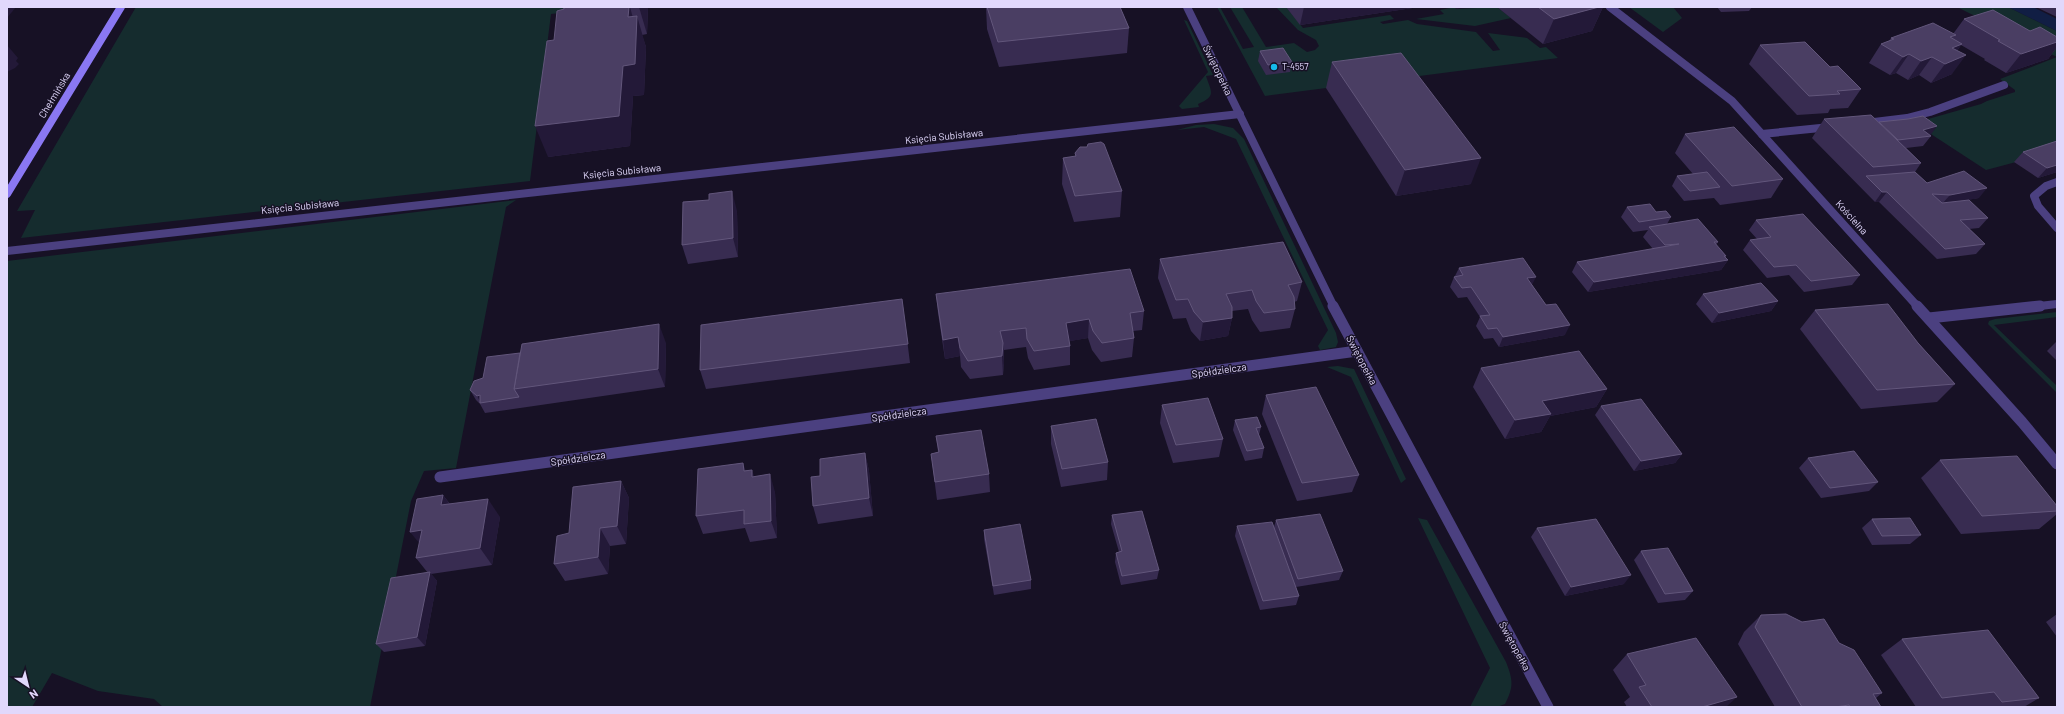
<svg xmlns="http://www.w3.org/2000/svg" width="2064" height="714" font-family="Barlow,sans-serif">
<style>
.green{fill:#152c2e}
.water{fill:#111e44}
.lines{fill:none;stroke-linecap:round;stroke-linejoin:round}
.lane-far1{stroke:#4b4080;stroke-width:8}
.lane{stroke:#4b4080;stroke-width:11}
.street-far1{stroke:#4b4080;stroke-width:8}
.street{stroke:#4b4080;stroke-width:11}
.secondary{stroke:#8a78f3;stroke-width:8}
.wall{fill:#382c51}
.shaded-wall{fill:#231938}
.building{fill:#4a3e63;stroke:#62567b}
.poi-dot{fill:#15bbeb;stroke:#171125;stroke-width:1.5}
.labels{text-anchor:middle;stroke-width:3;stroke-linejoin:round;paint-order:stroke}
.far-poi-label{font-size:9px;fill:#e1d8fc;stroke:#171125;text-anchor:start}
.street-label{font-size:10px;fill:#e1d8fc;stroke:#171125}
</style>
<rect width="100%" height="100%" fill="#171125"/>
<g class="green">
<polygon points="136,7 569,7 569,12 551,14 530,181 21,238 35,210 17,211"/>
<polygon points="1217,7 1220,7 1243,49 1254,47 1230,7 1242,7 1266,47 1294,43 1307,52 1315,50 1319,46 1316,40 1298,30 1276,7 1286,7 1303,28 1390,15 1394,19 1380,22 1383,24 1408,20 1417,24 1476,32 1493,51 1500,50 1488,33 1527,38 1540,48 1546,47 1558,58 1265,96"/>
<polygon points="1455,7 1456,9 1497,7 1511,18 1475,26 1416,19 1444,14 1440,10"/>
<polygon points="1629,7 1673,7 1682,18 1663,32"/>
<polygon points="1957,7 2008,7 2057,31 2057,57"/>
<path d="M 1184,20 L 1187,21 L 1213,75 L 1206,76 C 1211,92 1217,96 1198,104 L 1199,107 L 1182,109 L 1179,106 L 1208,72 Z"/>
<polygon points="2057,57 2057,151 1986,170 1914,123 1981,104 1987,101 2015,92 2015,90 2000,79"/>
<polygon points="1214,124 1233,128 1244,139 1336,333 1338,342 1336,347 1320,350 1318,346 1328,330 1236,139 1204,127 1177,130 1196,125"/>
<polygon points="516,200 506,207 456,468 424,471 411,501 370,707 163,707 154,699 98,691 52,673 32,707 7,707 7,261"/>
<polygon points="2057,312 2057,317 1994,325 2057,386 2057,393 1988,324 1989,321 1995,319"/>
<polygon points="1338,366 1354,369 1406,479 1401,483 1351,377 1327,367"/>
<path d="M 1418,518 L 1427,520 L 1506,662 C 1513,680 1514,687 1505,704 L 1497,707 L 1470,707 L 1490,668 Z"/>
</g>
<polygon class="water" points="2008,7 2033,7 2057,19 2057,31"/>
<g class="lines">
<g class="lane-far1">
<polyline points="1866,123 1907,118 1930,112 2004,85"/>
<polyline points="1762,134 1830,127"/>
<polyline points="2057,182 2046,186 2034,196 2038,206 2057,228"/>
<polyline points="2031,307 2057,304"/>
</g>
<polyline class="lane" points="1929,318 2040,306"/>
<g class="street-far1">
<polyline points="1187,7 1334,307"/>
<polyline points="1610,7 1732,101 1918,307"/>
<polyline points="7,251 1240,114"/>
</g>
<g class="street">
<polyline points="1333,306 1548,707"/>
<polyline points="1917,306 2022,422 2057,464"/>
<polyline points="440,477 1357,351"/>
</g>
<polyline class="secondary" points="7,194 121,7"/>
</g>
<g class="wall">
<polygon points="564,7 648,7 647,34 642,35 646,47 644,95 633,96 630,146 548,157 554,40"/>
<polygon points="986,7 1120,7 1129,28 1127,53 999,67 987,29"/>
<polygon points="1286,7 1419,7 1300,25"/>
<polygon points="1497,7 1603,7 1592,31 1543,44"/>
<polygon points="1717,7 1752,7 1749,11 1721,12"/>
<polygon points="2038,7 2057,7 2057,17 2038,8"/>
<polygon points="1964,19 2030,31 2057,37 2057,47 2048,59 2006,73 1984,60 1985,59 1961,45 1957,51 1952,74 1931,83 1919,75 1908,80 1896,73 1890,75 1869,63 1881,44 1889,41 1891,38 1953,34"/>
<polygon points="1760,45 1830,67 1861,89 1848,108 1830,109 1828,113 1797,115 1749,64"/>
<polygon points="1260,51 1292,62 1290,72 1266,75 1258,61"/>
<polygon points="1332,62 1471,184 1396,196 1326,88"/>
<polygon points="1824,119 1931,136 1923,146 1906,148 1921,163 1915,172 1927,183 1979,198 1959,201 1988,218 1979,228 1969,229 1985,244 1976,254 1937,259 1879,202 1875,202 1812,138"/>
<polygon points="1685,134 1783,179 1771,198 1720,205 1714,198 1684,201 1672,186 1677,176 1693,174 1675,153"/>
<polygon points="2023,152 2057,172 2038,178 2014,162"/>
<polygon points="1075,153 1122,191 1120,217 1074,222 1062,184 1063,158 1075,157"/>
<polygon points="709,200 737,211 738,257 688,264 682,245"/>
<polygon points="1627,207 1656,212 1671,217 1667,224 1718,242 1716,245 1726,256 1725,257 1728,260 1721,270 1588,292 1572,272 1577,262 1653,249 1643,237 1648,230 1633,232 1621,217"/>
<polygon points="1756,220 1860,275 1852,285 1804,292 1789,275 1767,278 1743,250 1750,240 1757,239 1749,230"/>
<polygon points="1160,259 1302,282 1297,301 1294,302 1295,309 1290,328 1260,332 1252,320 1248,309 1232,311 1232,318 1228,336 1200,341 1191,331 1186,318 1173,319 1158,278"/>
<polygon points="1459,268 1532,285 1546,305 1565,335 1499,347 1493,338 1484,339 1476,326 1480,317 1467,297 1458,298 1450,287 1454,277 1455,276"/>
<polygon points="936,294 1144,311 1142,330 1133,331 1134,338 1132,357 1101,362 1092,350 1088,338 1069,341 1070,346 1070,365 1034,370 1028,358 1026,347 1004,350 1004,362 1003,375 970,379 961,367 960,356 945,359 938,313"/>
<polygon points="1703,294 1778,301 1771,311 1712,323 1696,304"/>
<polygon points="902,299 910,363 706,389 700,370"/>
<polygon points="1815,310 1918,343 1955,384 1937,402 1861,409 1800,329"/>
<polygon points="2057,341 2057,361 2047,351"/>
<polygon points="666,343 665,387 485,413 480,404 476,400 470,390"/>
<polygon points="1481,368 1607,389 1596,407 1550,416 1541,432 1505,439 1473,387"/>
<polygon points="1266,395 1359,475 1352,492 1297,501 1262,414"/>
<polygon points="1162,405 1223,439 1219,457 1173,463 1160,423"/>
<polygon points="1601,406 1682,454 1675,463 1634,471 1595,415"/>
<polygon points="1235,420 1261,427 1259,435 1264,448 1262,458 1245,461 1233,430"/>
<polygon points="1051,426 1108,462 1107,480 1061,487 1051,444"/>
<polygon points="936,436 989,474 990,492 937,500 931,454 938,452"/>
<polygon points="865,453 869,471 873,516 818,524 813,506 820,476"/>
<polygon points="1808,458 1878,482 1869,491 1821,498 1799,468"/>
<polygon points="1940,460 2057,506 2057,514 2039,529 1961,534 1921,478"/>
<polygon points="746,470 775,492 777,538 750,542 745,528 703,534 696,516"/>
<polygon points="621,481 629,498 626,544 610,546 608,574 565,581 554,564 569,533"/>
<polygon points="443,495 450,504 500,517 492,565 431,574 437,581 425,646 384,652 376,644 428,573 416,558"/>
<polygon points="1112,515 1159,570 1157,579 1121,585 1115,562 1116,553 1119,552 1111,524"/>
<polygon points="1872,519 1921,535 1910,544 1872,545 1862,528"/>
<polygon points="1276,520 1343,571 1339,580 1296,587 1299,596 1296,605 1260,610 1235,536 1237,526 1274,527"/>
<polygon points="1537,528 1624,584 1565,596 1531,537"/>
<polygon points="984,530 1031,580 1031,589 994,595 984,539"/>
<polygon points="1641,551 1693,591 1685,600 1658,603 1634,560"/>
<polygon points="2057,614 2057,637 2046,622"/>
<polygon points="1761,615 1839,643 1882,693 1876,698 1881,707 1775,707 1738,644 1744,632"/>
<polygon points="1902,639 2039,698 2024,707 1916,707 1881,655"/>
<polygon points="1627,654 1726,707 1627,707 1624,702 1630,697 1613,670"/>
</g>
<g class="shaded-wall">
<polygon points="7,7 16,7 7,18"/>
<polygon points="629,7 630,7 636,29 637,16 646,47 644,95 633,96 630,146 548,157 535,126 623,66 628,17"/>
<polygon points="639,7 648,7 647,34"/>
<polygon points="1304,7 1419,7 1300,25"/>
<polygon points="1457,7 1466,7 1456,9"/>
<polygon points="1599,7 1603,7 1592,31 1543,44 1554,19"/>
<polygon points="2057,42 2057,47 2048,59 2006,73 2021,54"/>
<polygon points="1962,44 1949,62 1966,55 1952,74 1931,83 1945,64 1952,48"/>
<polygon points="7,45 18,58 16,61 19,64 15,68 7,72"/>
<polygon points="1909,54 1896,73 1890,75 1903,57"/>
<polygon points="1932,57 1919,75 1908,80 1921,61"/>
<polygon points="1937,126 1930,136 1923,130"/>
<polygon points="1481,158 1471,184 1396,196 1405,170"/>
<polygon points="2057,165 2057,172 2038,178 2047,168"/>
<polygon points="1987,188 1979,198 1941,205 1950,195"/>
<polygon points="732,191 737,211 738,257 733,238"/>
<polygon points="1882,192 1887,192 1879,202 1875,202"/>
<polygon points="1726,256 1723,261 1728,260 1721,270 1588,292 1594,282"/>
<polygon points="1536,277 1531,287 1527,278"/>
<polygon points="1778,301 1771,311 1712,323 1719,313"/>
<polygon points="1232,318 1228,336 1200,341 1203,322"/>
<polygon points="1089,319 1088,338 1065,342 1066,323"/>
<polygon points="659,324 666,343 665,387 658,369"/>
<polygon points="1570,325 1565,335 1499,347 1503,337"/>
<polygon points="958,337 960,356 945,359 943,340"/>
<polygon points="1003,343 1004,362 1003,375 1002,356"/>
<polygon points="1607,389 1596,407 1550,416 1541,432 1505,439 1515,420 1542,401"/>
<polygon points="480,395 481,403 477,396"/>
<polygon points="865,453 869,471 873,516 869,498"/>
<polygon points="1682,454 1675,463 1634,471 1641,461"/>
<polygon points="743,463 749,480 744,471"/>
<polygon points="752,470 758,487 752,477"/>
<polygon points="770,474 775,492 777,538 771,521"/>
<polygon points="621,481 629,498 626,544 617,526"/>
<polygon points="443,495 456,513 441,505"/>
<polygon points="488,499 500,517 492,565 480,548"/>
<polygon points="600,528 610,546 608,574 598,557"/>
<polygon points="422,530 424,549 410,532"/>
<polygon points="430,572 437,581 425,646 417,637"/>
<polygon points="1631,575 1624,584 1565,596 1571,587"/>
<polygon points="1737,697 1726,707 1702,707"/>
</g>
<g class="building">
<polygon points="564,7 629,7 628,17 637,16 635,64 623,66 619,116 535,126 547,41 554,40 557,11 564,9"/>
<polygon points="987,7 1120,7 1129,28 998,42"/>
<polygon points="1538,7 1599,7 1554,19"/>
<polygon points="1993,10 2030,31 2040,27 2057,37 2057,42 2021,54 1998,41 2000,40 1964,19"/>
<polygon points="1933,23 1956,35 1950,37 1962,44 1952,48 1966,55 1945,64 1932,57 1921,61 1909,54 1903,57 1881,44 1894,39 1891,38"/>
<polygon points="1805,42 1830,67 1838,66 1861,89 1837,91 1840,94 1809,96 1760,45"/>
<polygon points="1283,48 1292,62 1268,65 1260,51"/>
<polygon points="1401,53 1481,158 1405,170 1332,62"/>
<polygon points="1871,115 1921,163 1873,167 1824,119"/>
<polygon points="1923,116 1937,126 1923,130 1931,136 1898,140 1879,122 1908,119"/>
<polygon points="1734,127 1783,179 1732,186 1685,134"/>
<polygon points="2057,141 2057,165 2047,168 2023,152"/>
<polygon points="1101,142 1104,144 1122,191 1075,196 1063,158 1076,156 1075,153 1080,147 1087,147 1088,144"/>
<polygon points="1964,171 1987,188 1950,195 1932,194 1942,203 1969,200 1988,218 1960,220 1985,244 1945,249 1887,192 1882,192 1866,176 1915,172 1927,183"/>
<polygon points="1707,172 1720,187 1690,191 1677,176"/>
<polygon points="732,191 733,238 682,245 683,202 709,200 709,194"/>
<polygon points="1650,204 1656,212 1666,211 1671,217 1639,222 1627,207"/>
<polygon points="1803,214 1860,275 1811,281 1796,265 1774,267 1750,240 1771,237 1756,220"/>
<polygon points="1698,219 1718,242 1714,242 1726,256 1724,256 1728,260 1594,282 1577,262 1679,244 1665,245 1649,227"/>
<polygon points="1283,242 1302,282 1288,285 1294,297 1295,309 1264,313 1256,301 1252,290 1226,294 1232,307 1232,318 1203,322 1194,312 1188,299 1176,300 1160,259"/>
<polygon points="1523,258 1536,277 1527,278 1546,305 1556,304 1570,325 1503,337 1497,328 1488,329 1480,316 1490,315 1471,287 1462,288 1454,277 1463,275 1459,268"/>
<polygon points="1130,269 1144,311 1130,313 1134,338 1102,343 1093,331 1089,319 1066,323 1070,346 1034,351 1027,339 1026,328 1000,331 1003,343 1002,356 968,361 960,348 958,337 943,340 936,294"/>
<polygon points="1761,283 1778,301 1719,313 1703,294"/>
<polygon points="902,299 908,344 700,370 701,325"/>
<polygon points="1888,304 1918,343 1955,384 1877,390 1815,310"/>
<polygon points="659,324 658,369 514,389 522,344"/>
<polygon points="1579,351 1607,389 1542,401 1551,414 1515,420 1481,368"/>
<polygon points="520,353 514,389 519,397 480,403 480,395 477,396 470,390 474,381 483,378 487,357"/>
<polygon points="1316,387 1359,475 1302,483 1266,395"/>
<polygon points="1208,398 1223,439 1176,445 1162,405"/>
<polygon points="1641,399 1682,454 1641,461 1601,406"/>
<polygon points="1257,417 1261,427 1256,428 1264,448 1247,451 1235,420"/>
<polygon points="1096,419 1108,462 1062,469 1051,426"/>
<polygon points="981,430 989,474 935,482 931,454 939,452 936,436"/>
<polygon points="1854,451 1878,482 1830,488 1808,458"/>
<polygon points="865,453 869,498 813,506 811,477 820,476 820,459"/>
<polygon points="2017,456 2057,506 2057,511 1982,516 1940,460"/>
<polygon points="743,463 744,471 752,470 752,477 770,474 771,521 744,524 744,510 696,516 698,469"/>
<polygon points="621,481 617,526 600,528 598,557 554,564 557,536 569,533 573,487"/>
<polygon points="443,495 441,505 488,499 480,548 416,558 422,530 410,532 417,499"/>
<polygon points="1142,511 1159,570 1122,576 1116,553 1122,551 1112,515"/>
<polygon points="1320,514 1343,571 1298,579 1276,520"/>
<polygon points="1910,518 1921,535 1882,536 1872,519"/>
<polygon points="1596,519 1631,575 1571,587 1537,528"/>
<polygon points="1272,522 1299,596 1263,601 1237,526"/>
<polygon points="1020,524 1031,580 993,586 984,530"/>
<polygon points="1668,548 1693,591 1665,594 1641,551"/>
<polygon points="430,572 417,637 376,644 391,578"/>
<polygon points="1786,614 1802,622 1824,619 1839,643 1854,650 1882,693 1873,694 1881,707 1850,707 1849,705 1835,707 1802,707 1755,627 1761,615"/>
<polygon points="1988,630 2039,698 2002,702 1994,692 1942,698 1902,639"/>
<polygon points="1696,638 1737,697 1702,707 1652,707 1639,687 1646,685 1627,654"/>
</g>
<circle class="poi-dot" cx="1274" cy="67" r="4"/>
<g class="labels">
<g class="far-poi-label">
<text x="1282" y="70">T-4557</text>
</g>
<g class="street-label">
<text transform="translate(1218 70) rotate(64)" y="4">Świętopełka</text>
<text transform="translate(54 95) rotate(-59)" y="4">Chełmińska</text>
<text transform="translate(944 136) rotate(-6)" y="4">Księcia Subisława</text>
<text transform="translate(622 171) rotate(-6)" y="4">Księcia Subisława</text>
<text transform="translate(300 206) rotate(-6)" y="4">Księcia Subisława</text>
<text transform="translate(1852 217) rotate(48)" y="4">Kościelna</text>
<text transform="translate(1362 360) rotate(62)" y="4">Świętopełka</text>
<text transform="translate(1219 370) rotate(-8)" y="4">Spółdzielcza</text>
<text transform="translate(899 414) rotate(-8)" y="4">Spółdzielcza</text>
<text transform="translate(578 458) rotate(-8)" y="4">Spółdzielcza</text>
<text transform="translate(1515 646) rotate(61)" y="4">Świętopełka</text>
</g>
</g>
<rect width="2064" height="714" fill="none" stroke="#e1d8fc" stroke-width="16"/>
<g transform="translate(28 686) rotate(145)" stroke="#171125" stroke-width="3" paint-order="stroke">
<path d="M0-3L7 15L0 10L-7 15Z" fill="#e1d8fc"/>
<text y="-6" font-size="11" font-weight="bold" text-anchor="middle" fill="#e1d8fc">N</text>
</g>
</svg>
